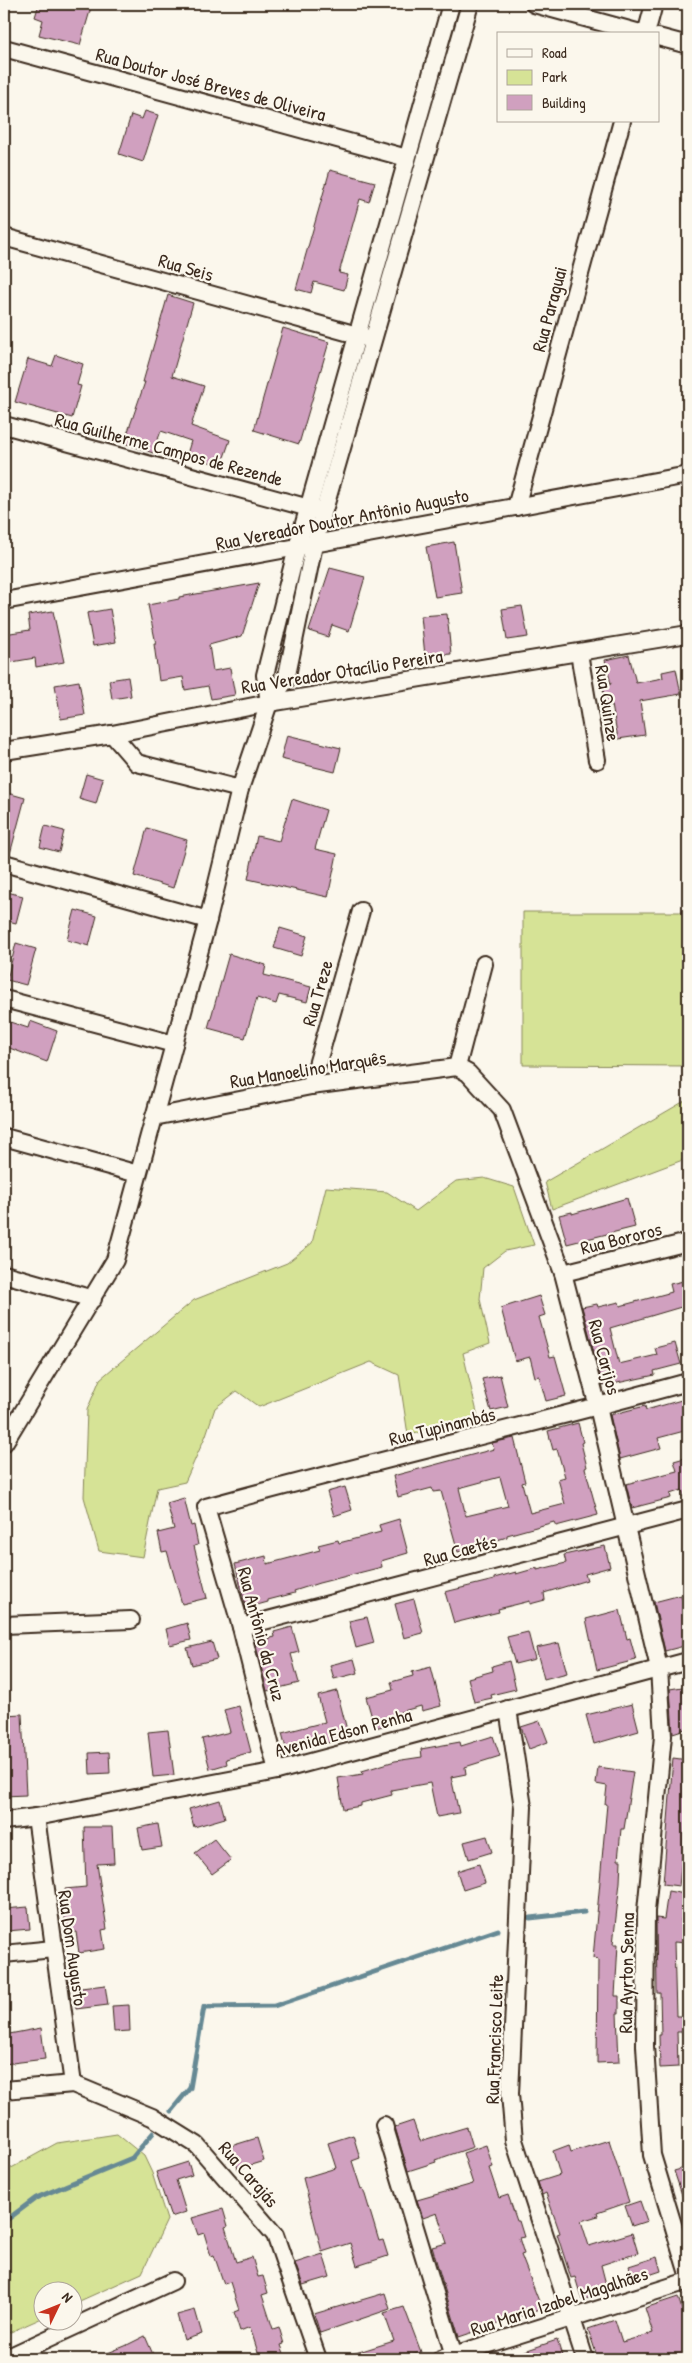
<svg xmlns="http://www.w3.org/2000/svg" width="692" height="2363" font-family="'Patrick Hand',sans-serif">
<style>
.green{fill:#d6e396;stroke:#88865a}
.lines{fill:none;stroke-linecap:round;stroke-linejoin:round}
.stream{stroke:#668994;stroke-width:5}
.building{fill:#d0a0bf;stroke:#3b2a1e;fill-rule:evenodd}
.minor-casing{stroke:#3b2a1e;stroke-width:20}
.minor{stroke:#fbf7ec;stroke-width:16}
.labels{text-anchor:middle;stroke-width:4.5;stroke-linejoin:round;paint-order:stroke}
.street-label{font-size:19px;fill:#3b2a1e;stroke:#fbf7ec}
</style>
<rect width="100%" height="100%" fill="#fbf7ec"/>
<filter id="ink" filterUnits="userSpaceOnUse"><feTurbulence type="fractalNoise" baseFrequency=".02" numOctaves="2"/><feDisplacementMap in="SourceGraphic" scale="10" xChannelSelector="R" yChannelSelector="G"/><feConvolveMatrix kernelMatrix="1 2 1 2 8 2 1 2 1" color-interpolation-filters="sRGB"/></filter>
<g filter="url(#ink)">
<g class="green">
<polygon points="523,912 688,912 688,1066 523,1065"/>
<polygon points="688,1099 688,1158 552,1209 545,1182"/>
<polygon points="484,1178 514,1187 534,1245 505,1251 483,1268 480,1299 490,1343 463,1353 479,1421 408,1435 399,1375 371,1362 259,1407 237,1391 215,1408 206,1435 185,1482 157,1488 143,1557 99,1551 84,1497 87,1410 100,1379 194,1300 287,1263 312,1243 326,1187 387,1192 416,1211 456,1181"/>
<polygon points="117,2134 144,2156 152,2173 167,2220 142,2273 73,2304 72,2290 42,2290 42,2318 4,2335 4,2172 57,2143"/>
</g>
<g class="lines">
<g class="stream">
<polyline points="530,1918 584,1912"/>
<polyline points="171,2111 190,2088 204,2007 274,2006 498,1930"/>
<polyline points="4,2222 36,2198 132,2158 153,2133"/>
</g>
</g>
<g class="building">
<polygon points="39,4 92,4 80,45 39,35 43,20 35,17"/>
<polygon points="145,111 158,115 143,162 119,154 131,115 142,119"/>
<polygon points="330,170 375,182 369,202 360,199 339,273 348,275 344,290 314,282 311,293 296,289"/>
<polygon points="168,295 193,303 172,376 204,386 191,426 230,440 221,466 187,454 191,441 161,431 153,453 124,443 145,382 143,382"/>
<polygon points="283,328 329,342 299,444 254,430"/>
<polygon points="56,355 83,364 77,385 81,386 72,418 15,402 28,359 52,366"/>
<polygon points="454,542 462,593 435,597 426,547"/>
<polygon points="330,568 365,577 349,631 332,625 328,637 309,631"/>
<polygon points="259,583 242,636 209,645 213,671 230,668 235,695 211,699 208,686 185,690 183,677 159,681 154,644 156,644 148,605 179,599 179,597"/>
<polygon points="522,606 528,637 507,640 502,609"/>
<polygon points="110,609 116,642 93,646 87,613"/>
<polygon points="53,611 64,662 36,667 35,658 6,663 4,634 30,630 28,615"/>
<polygon points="447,614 451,654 425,656 421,616"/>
<polygon points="629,655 636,683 663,678 662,672 676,669 681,694 640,701 645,735 618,739 612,705 607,706 602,686 611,684 605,660"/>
<polygon points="128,677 131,696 112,699 109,680"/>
<polygon points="79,681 85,715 61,719 55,685"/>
<polygon points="287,735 341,748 335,772 281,759"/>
<polygon points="86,774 103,779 96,804 79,799"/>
<polygon points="4,792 25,798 10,854 4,853"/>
<polygon points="292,799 326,810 315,849 337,854 328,897 248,879 257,836 279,841"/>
<polygon points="45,826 64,831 59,852 40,847"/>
<polygon points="147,828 187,840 173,888 134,876"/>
<polygon points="7,892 23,896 16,923 4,920 4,905"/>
<polygon points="75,910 97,916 89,946 67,940"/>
<polygon points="280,928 307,936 301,956 274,948"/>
<polygon points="16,943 36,949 26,985 7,980"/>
<polygon points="229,954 266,965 264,975 311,987 307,1002 279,995 276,1004 257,998 245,1038 208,1028"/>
<polygon points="4,1020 28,1028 30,1021 57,1031 47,1062 4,1046"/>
<polygon points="627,1198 635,1227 567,1244 559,1215 572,1212 572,1214"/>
<polygon points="688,1280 688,1305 610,1328 619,1364 657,1355 655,1348 675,1343 681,1364 654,1371 655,1375 603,1386 582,1307 597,1304 598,1307 619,1302 620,1306 672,1292 670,1284"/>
<polygon points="539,1296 545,1315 539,1317 550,1357 555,1356 566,1396 546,1401 539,1376 535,1377 530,1357 515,1361 501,1308"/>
<polygon points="500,1375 508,1407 491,1411 482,1379"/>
<polygon points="685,1399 688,1412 688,1430 658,1438 661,1448 620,1459 610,1415 645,1406 646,1410"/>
<path d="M 578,1423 L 583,1442 L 581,1443 L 587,1467 L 585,1468 L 598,1515 L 556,1526 L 554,1522 L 507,1535 L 507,1537 L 458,1552 L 441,1491 L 433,1492 L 432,1488 L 398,1497 L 393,1476 L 494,1449 L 492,1443 L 514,1438 L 525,1482 L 522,1483 L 530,1513 L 565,1504 L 558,1479 L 565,1477 L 557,1449 L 553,1450 L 548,1431 ZM 500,1477 L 508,1506 L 466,1516 L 459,1488 Z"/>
<polygon points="688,1457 688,1497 684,1497 682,1490 670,1494 671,1498 632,1508 626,1484 677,1471 674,1461"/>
<polygon points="345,1487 352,1510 334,1516 327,1492"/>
<polygon points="184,1498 191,1526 194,1525 198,1545 194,1546 207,1598 182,1604 167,1551 162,1552 158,1533 174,1529 167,1503"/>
<polygon points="399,1519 408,1553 381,1561 382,1567 319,1583 294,1591 295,1593 268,1600 268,1602 246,1608 235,1564 266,1556 267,1564 320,1550 318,1545 338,1540 339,1543 381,1532 379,1525"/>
<polygon points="605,1546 610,1567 585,1574 587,1580 544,1593 545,1600 530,1604 530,1601 498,1609 499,1612 454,1623 445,1592 494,1580 494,1578 516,1572 516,1574 537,1568 537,1570 566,1563 564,1555"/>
<polygon points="681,1595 688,1620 688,1645 665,1651 654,1602"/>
<polygon points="414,1599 423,1633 404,1638 395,1604"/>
<polygon points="620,1610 627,1639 630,1638 636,1660 597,1670 586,1619"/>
<polygon points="367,1617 374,1643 356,1648 349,1621"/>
<polygon points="187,1623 191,1640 170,1645 166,1629"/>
<polygon points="292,1627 299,1652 291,1654 299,1683 267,1691 255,1642 275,1637 274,1632"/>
<polygon points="528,1632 535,1659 515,1664 507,1637"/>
<polygon points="212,1642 217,1659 192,1665 187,1648"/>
<polygon points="559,1643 567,1673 544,1679 536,1648"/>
<polygon points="354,1659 358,1673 334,1679 330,1665"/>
<polygon points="509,1661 516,1689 491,1695 492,1698 474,1702 468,1678 493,1671 492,1666"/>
<polygon points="431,1667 441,1706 422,1711 421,1706 393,1714 395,1723 375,1728 366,1697 393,1690 391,1682 413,1676 412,1672"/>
<polygon points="682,1687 688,1717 688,1728 673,1733 670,1689"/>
<polygon points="337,1691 349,1738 287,1752 282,1733 325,1722 318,1696"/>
<polygon points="632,1704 639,1731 594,1744 586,1715"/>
<polygon points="239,1706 251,1752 226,1759 227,1764 210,1769 202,1739 230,1732 224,1710"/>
<polygon points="22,1714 26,1795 4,1796 4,1715"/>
<polygon points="540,1721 548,1742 529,1749 521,1727"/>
<polygon points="168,1730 174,1775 153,1777 148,1732"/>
<polygon points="493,1736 500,1756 465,1767 466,1774 451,1777 459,1813 437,1817 430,1783 391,1790 392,1795 361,1803 361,1806 343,1809 338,1778 363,1774 362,1771 395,1761 422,1757 421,1749 460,1742 461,1746"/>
<polygon points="109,1752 110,1773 90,1774 89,1753"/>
<polygon points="673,1758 688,1760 688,1821 686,1821 679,1886 663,1884"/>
<polygon points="598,1767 633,1772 624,1829 621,1829 618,1860 621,1860 620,1882 613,1944 618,1944 615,1996 619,1996 619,2013 617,2013 619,2062 597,2063 598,1959 593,1958 607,1804 605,1804 607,1786 596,1784"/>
<polygon points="220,1800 225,1818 194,1827 189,1809"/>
<polygon points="158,1824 162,1847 142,1850 138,1828"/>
<polygon points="84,1827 112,1827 114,1863 97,1864 107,1929 102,1930 105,1949 79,1953 76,1932 66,1933 64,1911 68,1910 65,1889 86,1887"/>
<polygon points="487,1836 492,1852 469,1859 464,1842"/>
<polygon points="214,1839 231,1860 212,1874 195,1853"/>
<polygon points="479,1864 485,1883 463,1890 457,1871"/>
<polygon points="668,1891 685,1894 681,1921 687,1922 685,1943 674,1942 676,2016 688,2016 688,2032 677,2032 678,2067 660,2068 659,2035 661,2035 660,1993 657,1993 656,1918 664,1919"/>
<polygon points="28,1907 30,1929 7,1931 4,1909"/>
<polygon points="105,1985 108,2005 76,2009 73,1989"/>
<polygon points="129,2005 130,2031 114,2032 112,2006"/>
<polygon points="41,2028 45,2059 4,2064 4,2035"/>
<polygon points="413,2121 420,2141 467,2127 473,2147 435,2160 436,2162 408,2171 395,2127"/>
<polygon points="353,2135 360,2158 352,2161 361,2189 363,2188 379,2241 383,2240 388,2256 357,2266 350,2243 322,2252 303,2178 336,2168 328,2143"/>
<polygon points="257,2138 264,2161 238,2169 231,2146"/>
<polygon points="609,2140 629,2202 597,2213 598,2216 581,2221 589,2246 632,2233 638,2253 601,2265 608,2292 582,2300 575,2277 571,2278 557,2234 560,2233 546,2193 542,2195 538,2182 560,2175 553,2151 569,2145 571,2152"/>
<polygon points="486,2145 493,2167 489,2168 499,2198 508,2195 517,2221 519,2221 524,2237 519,2238 524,2254 521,2255 542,2309 459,2337 432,2247 447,2243 437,2213 423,2218 417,2200 473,2184 463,2153"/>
<polygon points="188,2162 192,2175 176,2180 186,2212 171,2217 156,2172"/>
<polygon points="688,2167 688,2207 686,2207 674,2171"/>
<polygon points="640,2201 647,2221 632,2226 625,2206"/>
<polygon points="223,2209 228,2226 225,2227 236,2262 252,2257 258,2277 263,2276 268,2293 262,2295 273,2329 279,2327 284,2344 281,2345 286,2359 260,2359 250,2327 240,2331 234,2312 239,2310 230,2282 224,2284 214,2255 211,2256 204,2233 198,2235 192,2218"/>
<polygon points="323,2254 330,2277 303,2285 295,2263"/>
<polygon points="657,2257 661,2271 634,2280 629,2266"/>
<polygon points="385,2293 390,2309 320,2333 314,2314"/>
<polygon points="678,2297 688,2328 688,2359 598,2359 588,2329 615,2320 622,2342 653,2333 645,2308"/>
<polygon points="404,2307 421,2352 397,2359 346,2359 346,2356 394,2341 384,2313"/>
<polygon points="195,2310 202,2334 184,2340 177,2315"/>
<polygon points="145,2336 155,2359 93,2359 125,2346"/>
<polygon points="557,2340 563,2359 507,2359 507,2357"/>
</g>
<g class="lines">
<g class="minor-casing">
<g id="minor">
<polyline points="534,4 644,34"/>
<polyline points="646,34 654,4"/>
<polyline points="658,37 688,45"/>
<polyline points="4,48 407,158"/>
<polyline points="4,237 368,338"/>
<polyline points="4,425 320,511"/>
<polyline points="516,507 622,121"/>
<polyline points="4,601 688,475"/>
<polyline points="579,653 597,760"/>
<polyline points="269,703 265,675 297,548 451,4"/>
<polyline points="112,734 137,763 240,789"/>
<polyline points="4,751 112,734 269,703 688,634"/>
<polyline points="4,863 208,920"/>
<polyline points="4,999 174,1044"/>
<polyline points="457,1067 484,964"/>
<polyline points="311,1086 361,911"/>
<polyline points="154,1117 311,1086 457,1067 468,1073 502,1110 563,1273 598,1407 659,1668 663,1736 646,1911 645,2046 652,2155 688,2274"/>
<polyline points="4,1137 138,1174"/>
<polyline points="563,1273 688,1242"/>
<polyline points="4,1274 93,1299"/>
<polyline points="4,1443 115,1260 208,920 240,789 269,703 286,680 314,545 470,4"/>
<polyline points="4,1625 131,1620"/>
<polyline points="241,1627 688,1510"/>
<polyline points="508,1709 523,1807 510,2094 514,2140 585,2359"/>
<path d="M 277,1771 L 241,1627 L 206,1507 C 366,1463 528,1426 688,1382"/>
<polyline points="36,1817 73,2084"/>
<polyline points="4,1821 36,1817 277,1771 688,1661"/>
<polyline points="4,1954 53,1949"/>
<polyline points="4,2090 73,2084 152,2117 197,2145 275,2235 318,2359"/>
<polyline points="384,2125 455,2359"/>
<polyline points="4,2359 173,2281"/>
<polyline points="441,2359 688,2281"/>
</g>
</g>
<use href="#minor" class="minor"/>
</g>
</g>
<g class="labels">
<g class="street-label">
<text transform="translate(211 84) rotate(15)" y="7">Rua Doutor José Breves de Oliveira</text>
<text transform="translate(186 267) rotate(16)" y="7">Rua Seis</text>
<text transform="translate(549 309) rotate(-75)" y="7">Rua Paraguai</text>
<text transform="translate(169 449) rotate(15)" y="7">Rua Guilherme Campos de Rezende</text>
<text transform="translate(342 519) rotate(-11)" y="7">Rua Vereador Doutor Antônio Augusto</text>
<text transform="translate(342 671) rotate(-9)" y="7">Rua Vereador Otacílio Pereira</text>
<text transform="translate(608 703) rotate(81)" y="7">Rua Quinze</text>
<text transform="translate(317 993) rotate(-74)" y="7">Rua Treze</text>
<text transform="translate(308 1069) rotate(-9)" y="7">Rua Manoelino Marquês</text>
<text transform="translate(621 1238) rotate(-14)" y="7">Rua Bororos</text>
<text transform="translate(605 1357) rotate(75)" y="7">Rua Carijos</text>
<text transform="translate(442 1426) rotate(-14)" y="7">Rua Tupinambás</text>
<text transform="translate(460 1550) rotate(-15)" y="7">Rua Caetés</text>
<text transform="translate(262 1634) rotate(75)" y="7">Rua Antônio da Cruz</text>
<text transform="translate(343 1732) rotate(-15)" y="7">Avenida Edson Penha</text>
<text transform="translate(73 1948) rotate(82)" y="7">Rua Dom Augusto</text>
<text transform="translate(626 1973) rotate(-89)" y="7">Rua Ayrton Senna</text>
<text transform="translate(494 2039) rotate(-88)" y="7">Rua Francisco Leite</text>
<text transform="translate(249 2174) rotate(49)" y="7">Rua Carajás</text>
<text transform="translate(559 2301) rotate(-18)" y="7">Rua Maria Izabel Magalhães</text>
</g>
</g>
<rect width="692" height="2363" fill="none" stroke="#fbf7ec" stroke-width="20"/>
<rect x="10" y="10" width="672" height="2343" fill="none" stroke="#3b2a1e" stroke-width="2" filter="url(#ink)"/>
<rect x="497" y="32" width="162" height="90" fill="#fbf7ec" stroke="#aea59a"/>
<rect x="507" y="49" width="25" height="8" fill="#fbf7ec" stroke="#aea59a"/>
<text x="542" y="58" font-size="15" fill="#3b2a1e">Road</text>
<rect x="507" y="70" width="25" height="15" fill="#d6e396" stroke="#aea59a"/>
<text x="542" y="82" font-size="15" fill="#3b2a1e">Park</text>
<rect x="507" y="95" width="25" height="15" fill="#d0a0bf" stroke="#aea59a"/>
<text x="542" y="108" font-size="15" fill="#3b2a1e">Building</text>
<g transform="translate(58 2306) rotate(47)"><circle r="24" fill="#fbf7ec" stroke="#aea59a"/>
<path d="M0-4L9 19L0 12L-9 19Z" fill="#c8321e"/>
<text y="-8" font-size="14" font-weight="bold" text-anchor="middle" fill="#3b2a1e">N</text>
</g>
</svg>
